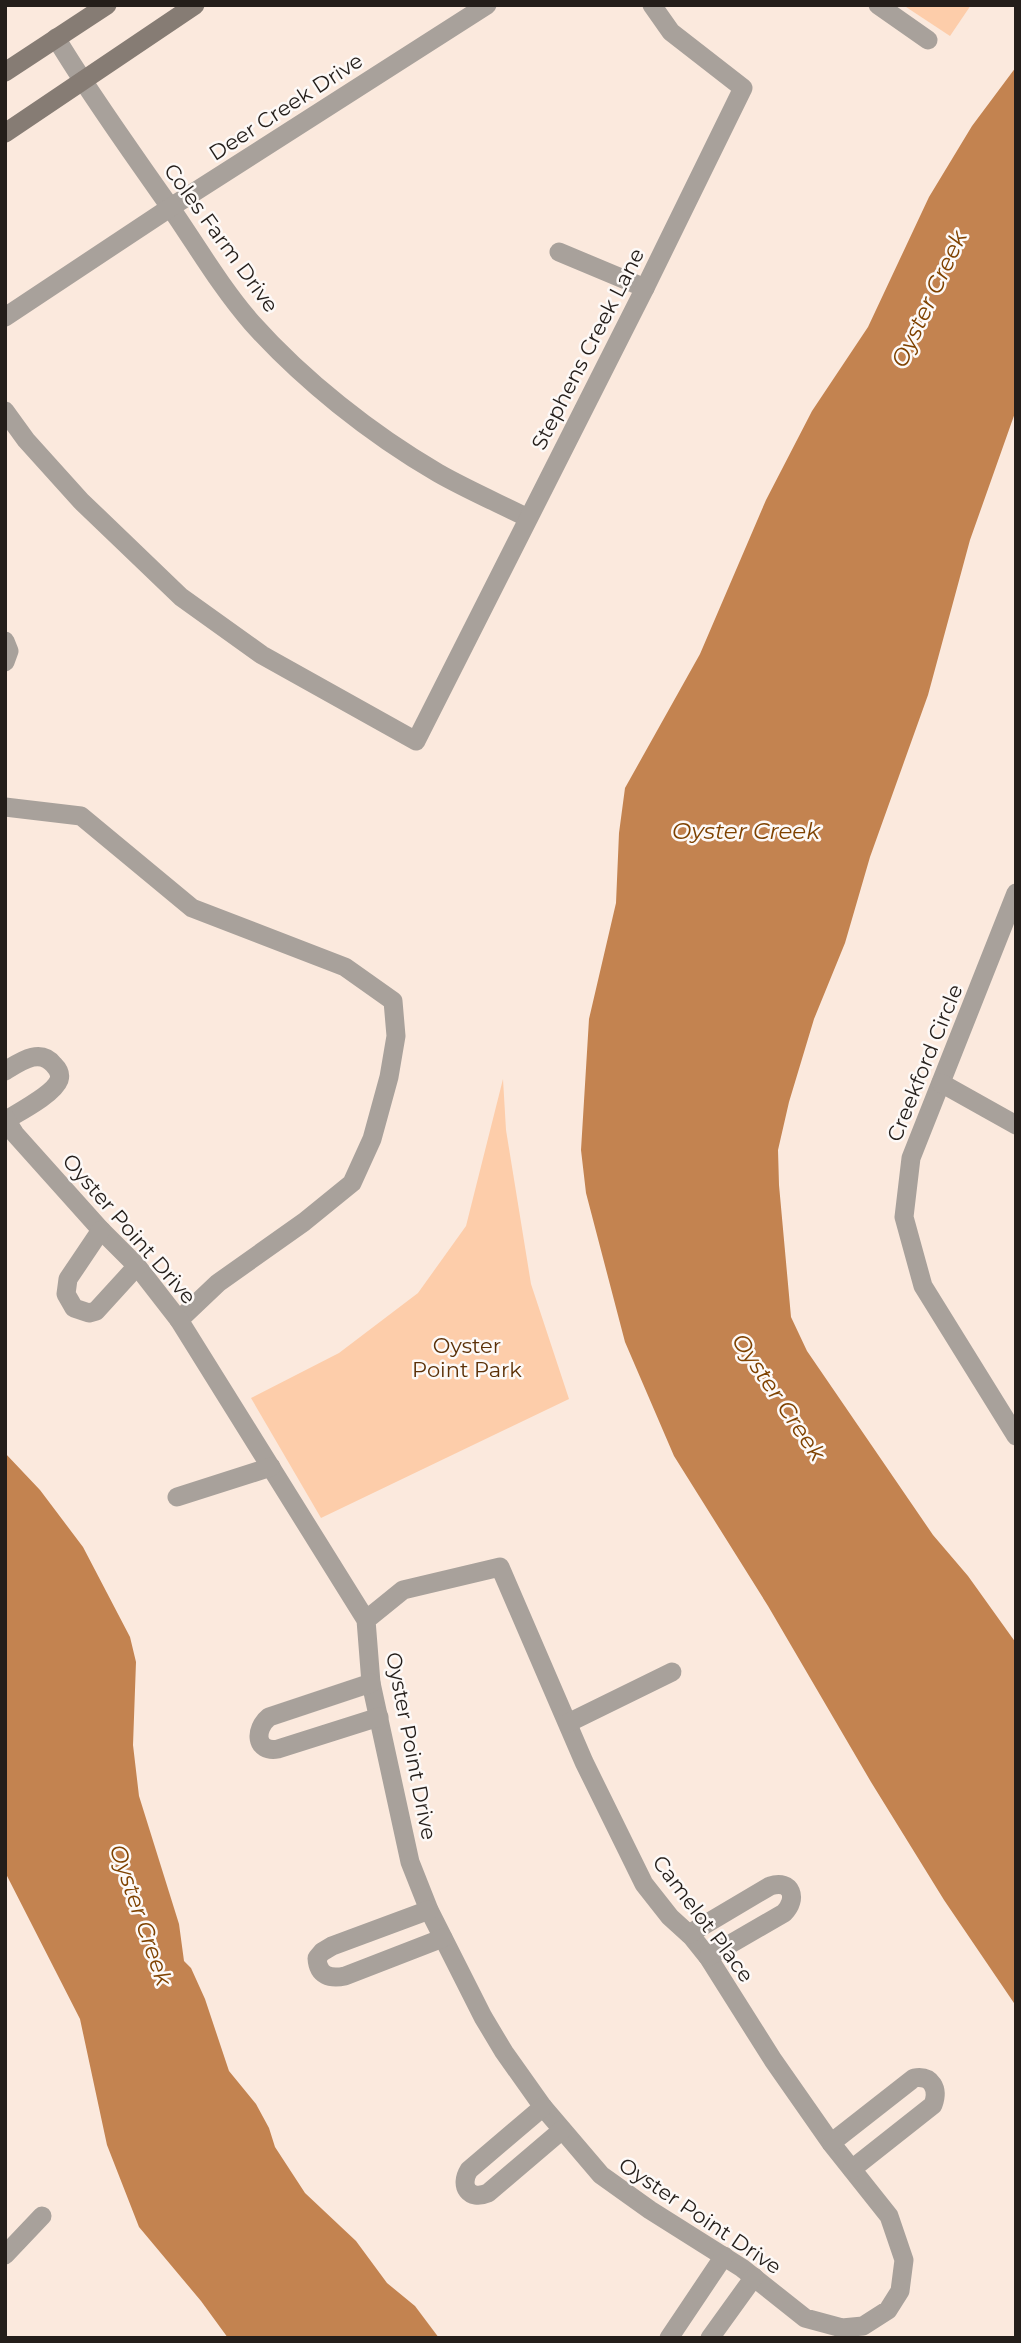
<svg xmlns="http://www.w3.org/2000/svg" width="1021" height="2343" font-family="Montserrat,sans-serif">
<style>
.green{fill:#fdcdaa}
.water{fill:#c38350}
.lines{fill:none;stroke-linecap:round;stroke-linejoin:round}
.minor{stroke:#a8a19b;stroke-width:19}
.secondary{stroke:#867c74;stroke-width:19}
.labels{text-anchor:middle;stroke-width:5;stroke-linejoin:round;paint-order:stroke}
.street-label{font-size:21px;fill:#241e1a;stroke:#fdf9f7}
.park-label{font-size:21px;fill:#5b3007;stroke:#fdf9f7}
.water-label{font-size:23px;font-style:italic;fill:#7f4200;stroke:#fdf9f7}
</style>
<rect width="100%" height="100%" fill="#fbe9dd"/>
<g class="green">
<polygon points="903,5 971,5 950,36"/>
<polygon points="503,1079 506,1130 531,1284 569,1399 321,1518 251,1398 339,1353 418,1293 466,1226"/>
</g>
<g class="water">
<polygon points="1016,67 1016,410 970,540 928,695 870,857 845,943 814,1019 789,1102 778,1150 779,1185 791,1317 807,1351 933,1535 968,1576 1016,1643 1016,2006 944,1900 871,1782 768,1606 674,1456 625,1342 586,1193 581,1150 589,1019 616,903 619,833 625,788 700,654 766,500 812,411 868,327 929,197 972,126"/>
<polygon points="5,1453 40,1490 83,1547 130,1637 136,1662 133,1745 139,1796 179,1924 184,1961 191,1968 205,1999 229,2071 256,2104 269,2128 275,2147 305,2193 356,2241 387,2283 415,2306 439,2338 228,2338 201,2301 139,2227 107,2145 80,2019 5,1872"/>
</g>
<g class="lines">
<g class="minor">
<polyline points="878,5 928,40"/>
<path d="M 56,38 C 89,93 126,144 163,197 C 193,239 218,284 252,323 C 303,380 371,434 438,473 C 466,489 498,503 528,518"/>
<polyline points="559,252 645,288"/>
<polyline points="5,317 171,207 487,5"/>
<polyline points="5,411 26,440 81,501 181,597 262,655 416,741 645,288 743,88 671,32 652,5"/>
<polyline points="5,641 9,651 5,662"/>
<polyline points="5,807 81,816 192,908 345,967 393,1001 396,1036 389,1077 372,1139 352,1183 304,1222 218,1283 179,1320"/>
<polyline points="1016,893 911,1158 904,1217 923,1286 1016,1436"/>
<path d="M 5,1071 C 20,1062 40,1047 54,1065 C 58,1069 61,1074 59,1080 C 54,1094 19,1112 6,1120"/>
<polyline points="941,1083 1016,1125"/>
<polyline points="5,1118 15,1134 101,1230 137,1266 179,1320 366,1620 371,1683 410,1862 429,1910 483,2017 504,2052 543,2107 601,2175 650,2210 742,2268 805,2318 842,2328 863,2326 888,2310 900,2291 904,2260 889,2216 831,2143 773,2060 708,1957 692,1937 670,1917 644,1884 584,1762 500,1567 403,1590 366,1620"/>
<polyline points="101,1230 68,1279 66,1294 74,1308 89,1313 96,1311 137,1266"/>
<polyline points="177,1497 271,1467"/>
<path d="M 371,1683 L 269,1717 C 254,1729 255,1753 278,1749 L 379,1717"/>
<polyline points="568,1723 672,1672"/>
<path d="M 429,1910 L 332,1946 L 322,1952 L 317,1958 C 318,1976 330,1979 345,1976 L 443,1938"/>
<path d="M 689,1934 L 770,1886 C 792,1879 798,1899 784,1913 L 708,1957"/>
<path d="M 543,2107 L 469,2170 C 459,2186 469,2201 488,2193 L 562,2130"/>
<path d="M 831,2143 L 914,2078 C 932,2075 939,2089 933,2105 L 852,2169"/>
<polyline points="5,2255 42,2216"/>
<polyline points="669,2338 724,2256"/>
<polyline points="710,2338 754,2277"/>
</g>
<g class="secondary">
<polyline points="5,72 107,5"/>
<polyline points="5,133 195,5"/>
</g>
</g>
<g class="labels">
<g class="street-label">
<text transform="translate(286 107) rotate(-33)" y="7">Deer Creek Drive</text>
<text transform="translate(221 238) rotate(54)" y="7">Coles Farm Drive</text>
<text transform="translate(588 349) rotate(-63)" y="7">Stephens Creek Lane</text>
<text transform="translate(925 1063) rotate(-68)" y="7">Creekford Circle</text>
<text transform="translate(129 1229) rotate(49)" y="7">Oyster Point Drive</text>
<text transform="translate(411 1746) rotate(79)" y="7">Oyster Point Drive</text>
<text transform="translate(703 1919) rotate(53)" y="7">Camelot Place</text>
<text transform="translate(700 2216) rotate(34)" y="7">Oyster Point Drive</text>
</g>
<g class="park-label">
<text x="467" y="1353">Oyster<tspan x="467" dy="24">Point Park</tspan></text>
</g>
<g class="water-label">
<text transform="translate(929 299) rotate(-65)" y="8">Oyster Creek</text>
<text x="746" y="839">Oyster Creek</text>
<text transform="translate(779 1397) rotate(56)" y="8">Oyster Creek</text>
<text transform="translate(141 1915) rotate(71)" y="8">Oyster Creek</text>
</g>
</g>
<rect width="1021" height="2343" fill="none" stroke="#241e1a" stroke-width="14"/>
</svg>
